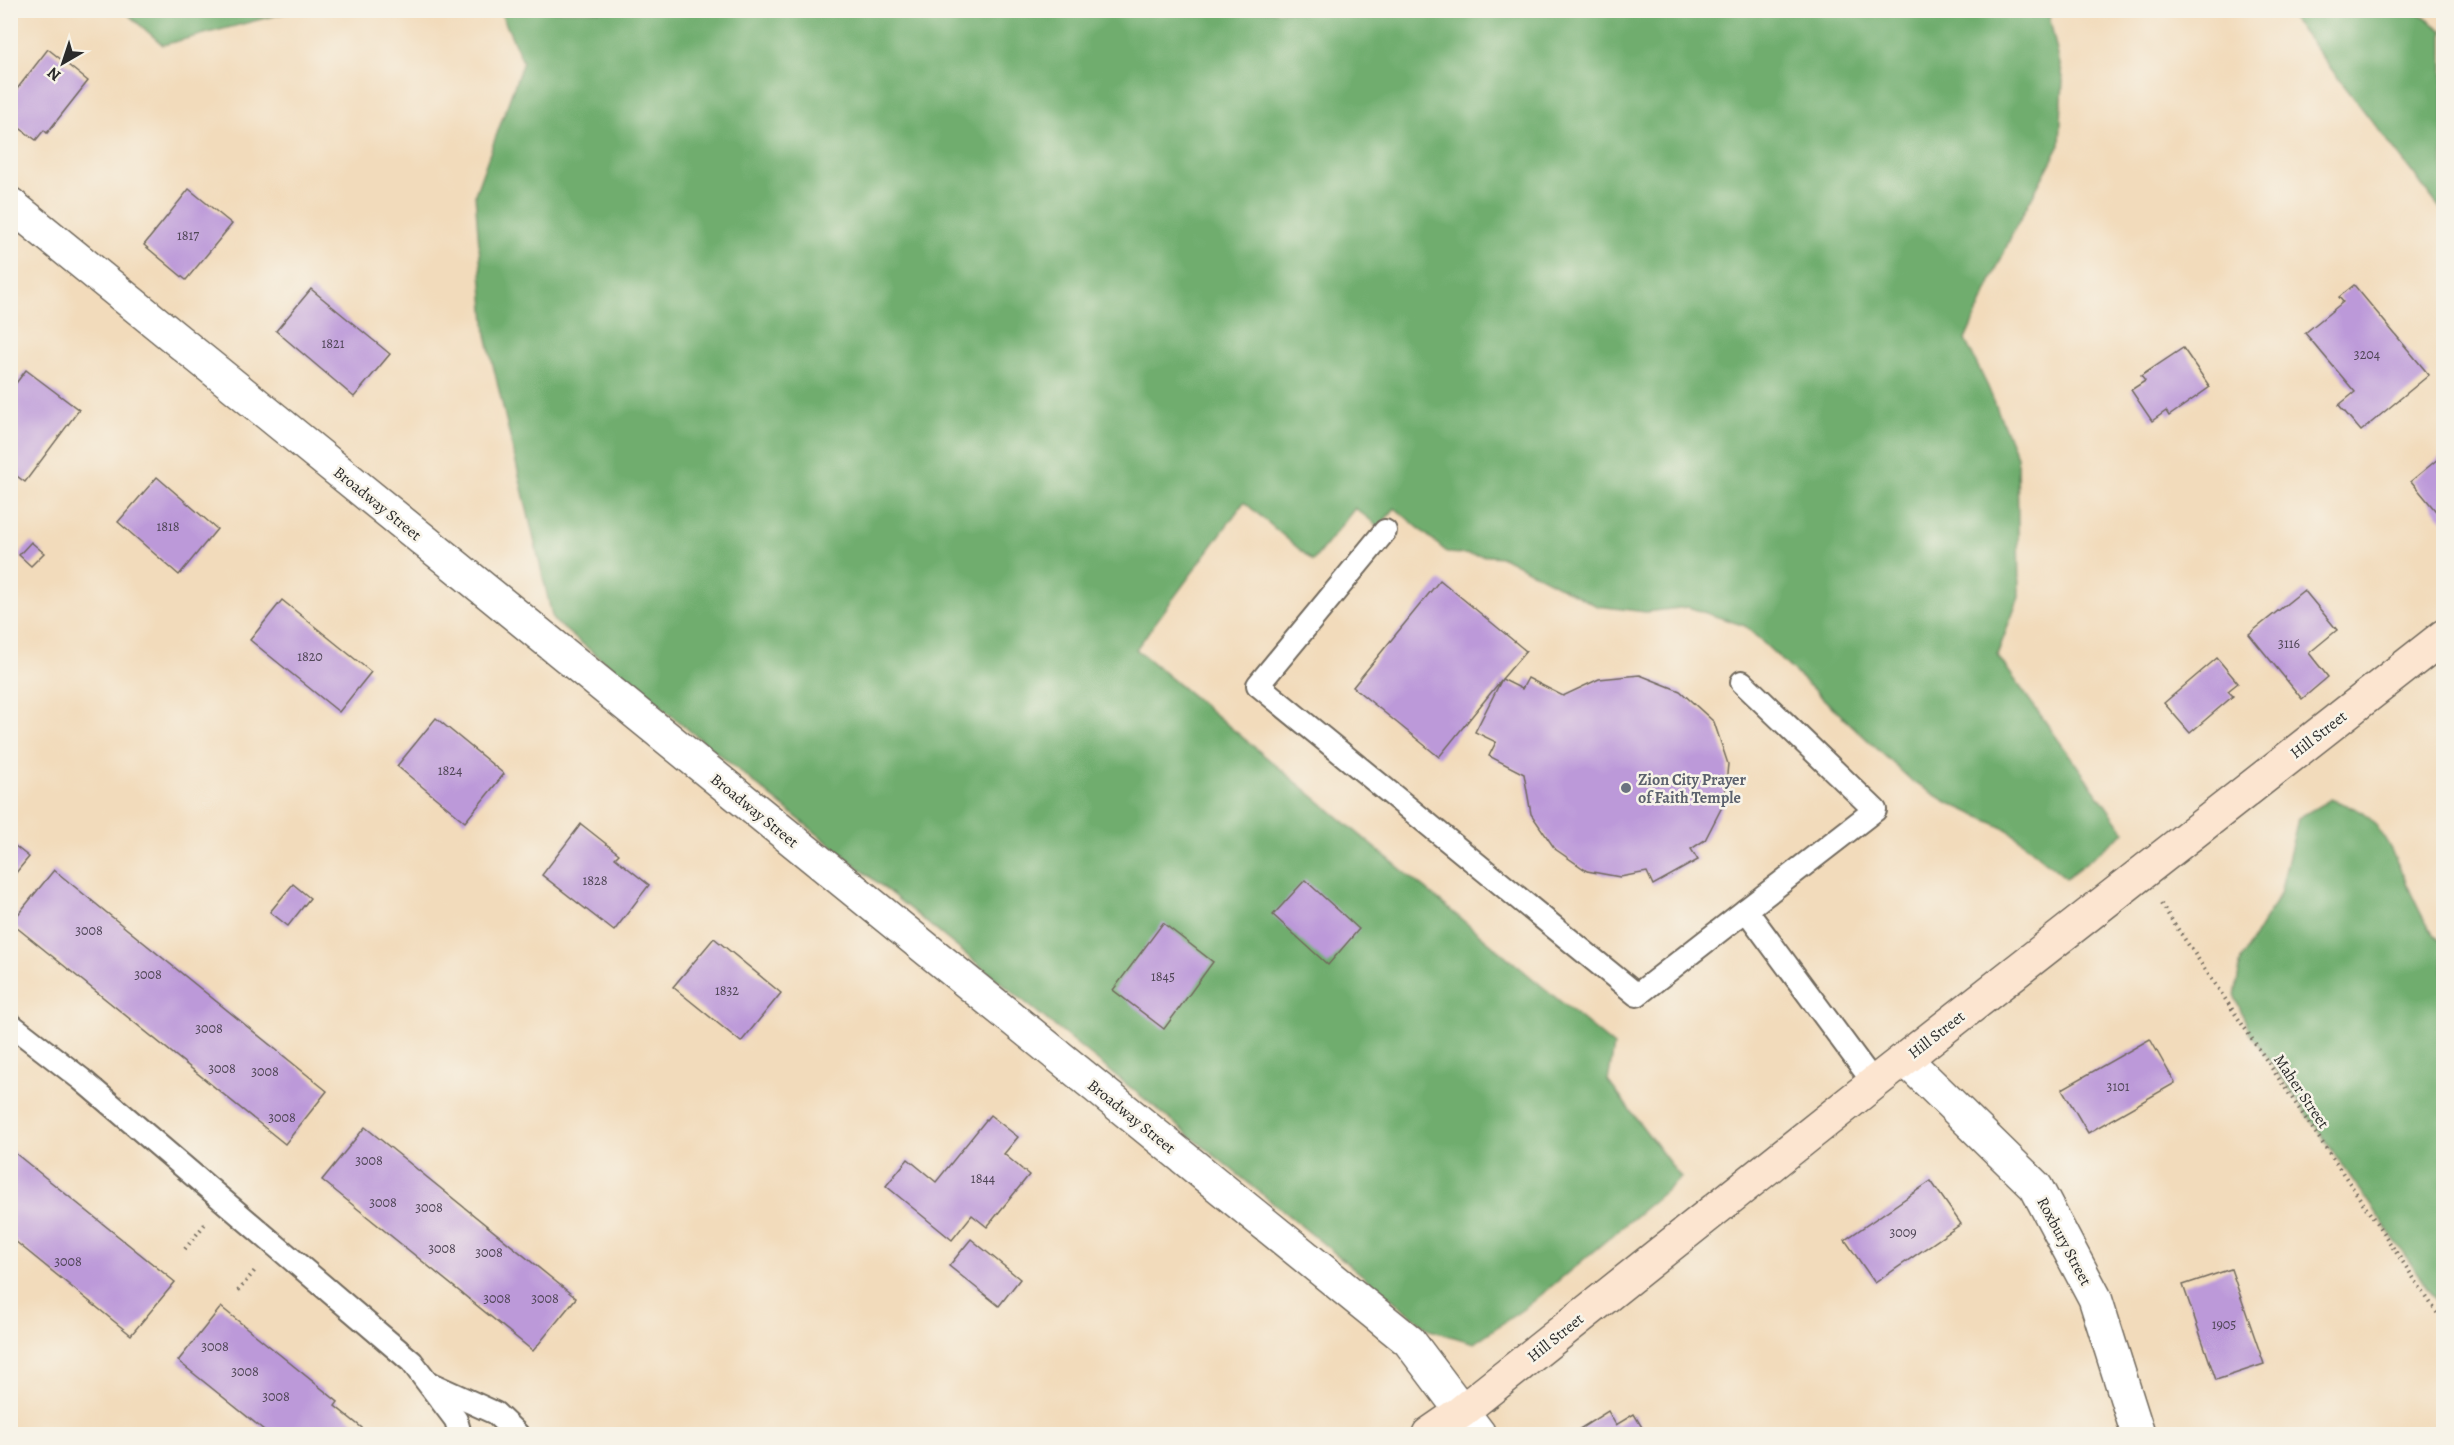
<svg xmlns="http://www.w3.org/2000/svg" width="2454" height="1445" font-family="Alegreya,serif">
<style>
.forest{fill:#6fad6e;stroke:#4d6c4c;stroke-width:1.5}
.building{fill:#bc99d9}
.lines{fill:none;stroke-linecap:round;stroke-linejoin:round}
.lane-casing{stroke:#71695d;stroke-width:26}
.street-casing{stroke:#71695d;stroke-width:36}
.secondary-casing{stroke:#71695d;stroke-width:36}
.path{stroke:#71695d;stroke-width:4;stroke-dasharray:1.5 4.5;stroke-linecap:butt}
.lane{stroke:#fff;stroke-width:22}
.street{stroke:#fff;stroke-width:33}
.secondary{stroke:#fce5d0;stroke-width:33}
.worship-dot{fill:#6b7280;stroke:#f7f3e8;stroke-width:2}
.labels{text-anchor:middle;stroke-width:5;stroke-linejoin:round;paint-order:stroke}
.number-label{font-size:14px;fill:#4f4656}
.street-label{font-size:16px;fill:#2b2b2b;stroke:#f7f3e8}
.worship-label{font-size:16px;font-weight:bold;fill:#5b616d;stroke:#f7f3e8;text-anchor:start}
</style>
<rect width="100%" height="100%" fill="#f7f3e8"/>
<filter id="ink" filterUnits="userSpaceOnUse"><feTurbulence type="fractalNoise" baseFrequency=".0167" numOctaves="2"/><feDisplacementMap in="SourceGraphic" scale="12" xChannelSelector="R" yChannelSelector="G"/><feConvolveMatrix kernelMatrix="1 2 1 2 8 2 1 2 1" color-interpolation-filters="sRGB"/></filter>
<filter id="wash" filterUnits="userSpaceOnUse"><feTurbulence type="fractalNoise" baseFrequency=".008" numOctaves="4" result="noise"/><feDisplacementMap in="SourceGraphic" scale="24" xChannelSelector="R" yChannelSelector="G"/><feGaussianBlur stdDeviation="1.35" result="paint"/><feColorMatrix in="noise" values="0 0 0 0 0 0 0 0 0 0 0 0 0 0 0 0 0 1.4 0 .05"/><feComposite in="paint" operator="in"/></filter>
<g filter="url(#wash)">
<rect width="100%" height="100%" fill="#f2dbbb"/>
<g class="forest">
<polygon points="124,11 292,11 163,45"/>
<polygon points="500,11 2048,11 2063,78 2060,145 2013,232 1965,340 1988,387 2017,457 2019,597 1997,655 2125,832 2066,878 2008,830 1945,801 1913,782 1745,626 1688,607 1646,612 1597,606 1503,557 1448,553 1395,508 1379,527 1355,508 1313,561 1244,502 1136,649 1614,1046 1608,1081 1681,1178 1529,1305 1474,1343 1430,1330 553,620 486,335 475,194 523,62"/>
<polygon points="2286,11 2416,11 2443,31 2443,212"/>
<path d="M 2331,799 C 2342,804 2357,807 2366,815 C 2398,841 2415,925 2443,942 L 2443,1310 L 2250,1032 L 2235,997 L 2241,959 L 2280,894 L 2298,818 Z"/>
</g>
<g id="blocks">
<g class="building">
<polygon points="48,49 88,81 47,133 44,130 36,140 10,121 10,98"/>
<polygon points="189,189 232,224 186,280 144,245"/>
<polygon points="2354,285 2429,375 2361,431 2339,405 2355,392 2305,333 2343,302 2339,297"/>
<polygon points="311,289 390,354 354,397 276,331"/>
<polygon points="2183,348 2210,387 2169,416 2166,411 2152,421 2131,390 2145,381 2141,376"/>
<polygon points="26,370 79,410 25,482 10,471 10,391"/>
<polygon points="2444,454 2444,521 2411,481"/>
<polygon points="157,477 217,529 179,575 118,522"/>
<polygon points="31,542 44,553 31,566 19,555"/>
<polygon points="1440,580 1526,651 1502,679 1522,689 1528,678 1563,696 1599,679 1640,675 1680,691 1714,722 1728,764 1724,803 1705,840 1691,849 1698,860 1653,885 1647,872 1620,877 1587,871 1555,849 1531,814 1524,774 1489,756 1496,742 1475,732 1502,679 1439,757 1353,687"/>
<polygon points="2304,590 2337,630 2309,653 2328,677 2302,699 2249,634"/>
<polygon points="282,600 371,672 339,712 250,640"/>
<polygon points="2217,658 2238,683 2228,691 2233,696 2190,733 2164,703"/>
<polygon points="436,718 504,774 465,822 397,766"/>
<polygon points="581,824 619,854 615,858 649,885 614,931 542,875"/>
<polygon points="10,842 29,857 10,880"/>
<polygon points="54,870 327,1091 285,1144 11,923"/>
<polygon points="1305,880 1359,929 1328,965 1273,915"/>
<polygon points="293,884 310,898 288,926 270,912"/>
<polygon points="1163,923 1213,962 1164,1029 1113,990"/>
<polygon points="714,938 781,993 741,1042 673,987"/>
<polygon points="2150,1039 2175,1083 2088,1133 2062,1089"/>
<polygon points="990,1115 1018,1137 1004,1154 1029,1175 987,1227 972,1215 952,1240 886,1186 908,1159 936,1182"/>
<polygon points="365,1127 576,1298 533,1351 322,1180"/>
<polygon points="10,1149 175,1282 131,1335 10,1237"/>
<polygon points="1931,1181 1961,1224 1875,1283 1845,1240"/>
<polygon points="971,1239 1020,1279 999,1306 949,1266"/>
<polygon points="2231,1269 2264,1364 2216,1380 2183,1285"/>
<polygon points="221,1307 338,1402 335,1406 367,1432 366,1434 269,1434 178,1361"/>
<polygon points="1608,1411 1616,1425 1634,1414 1646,1434 1581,1434 1578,1430"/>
</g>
</g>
</g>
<g filter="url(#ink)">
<use href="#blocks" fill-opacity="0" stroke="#71695d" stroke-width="1.5"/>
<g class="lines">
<g class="lane-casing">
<g id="lane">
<polyline points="1385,531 1258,685 1637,995 1746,910 1874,1083"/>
<polyline points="1742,682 1875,810 1746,910"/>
<polyline points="10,1024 81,1079 412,1362 456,1420 460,1434"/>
<polyline points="431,1384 495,1413 517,1434"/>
</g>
</g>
<g class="street-casing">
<g id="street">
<polyline points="10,204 1409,1341 1479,1434"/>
<polyline points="1905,1059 2036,1187 2095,1298 2138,1434"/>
</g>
</g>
<g class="secondary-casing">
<polyline id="secondary" points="1429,1434 1461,1412 1874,1083 2444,636"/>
</g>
<g class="path">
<polyline points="2161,904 2444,1323"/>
<polyline points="185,1249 205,1224"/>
<polyline points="238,1291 257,1268"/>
</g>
<use href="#lane" class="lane"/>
<use href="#street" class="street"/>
<use href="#secondary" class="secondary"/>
</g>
</g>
<circle class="worship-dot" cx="1626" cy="788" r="6"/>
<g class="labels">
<g class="number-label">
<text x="188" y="240">1817</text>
<text x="333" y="348">1821</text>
<text x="2367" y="359">3204</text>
<text x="168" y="531">1818</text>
<text x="2289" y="648">3116</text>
<text x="310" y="661">1820</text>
<text x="450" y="775">1824</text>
<text x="595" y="885">1828</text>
<text x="89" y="935">3008</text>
<text x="148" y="979">3008</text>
<text x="1163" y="981">1845</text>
<text x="727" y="995">1832</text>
<text x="209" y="1033">3008</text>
<text x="222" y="1073">3008</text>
<text x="265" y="1076">3008</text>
<text x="2118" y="1091">3101</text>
<text x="282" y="1122">3008</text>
<text x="369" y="1165">3008</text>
<text x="983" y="1183">1844</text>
<text x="383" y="1207">3008</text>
<text x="429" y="1212">3008</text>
<text x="1903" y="1237">3009</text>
<text x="442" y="1253">3008</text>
<text x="489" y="1257">3008</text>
<text x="68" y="1266">3008</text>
<text x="497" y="1303">3008</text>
<text x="545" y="1303">3008</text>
<text x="2224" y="1329">1905</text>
<text x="215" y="1351">3008</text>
<text x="245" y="1376">3008</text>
<text x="276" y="1401">3008</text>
</g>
<g class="street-label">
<text transform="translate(378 503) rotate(39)" y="6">Broadway Street</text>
<text transform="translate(2318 734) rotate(-38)" y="6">Hill Street</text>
<text transform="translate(755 810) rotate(39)" y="6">Broadway Street</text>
<text transform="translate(1936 1034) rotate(-38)" y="6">Hill Street</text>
<text transform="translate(2302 1091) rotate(56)" y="6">Maher Street</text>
<text transform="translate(1132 1116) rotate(39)" y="6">Broadway Street</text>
<text transform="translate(2065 1241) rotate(62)" y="6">Roxbury Street</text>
<text transform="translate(1555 1337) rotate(-39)" y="6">Hill Street</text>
</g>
<g class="worship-label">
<text x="1638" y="785">Zion City Prayer<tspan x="1638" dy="18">of Faith Temple</tspan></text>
</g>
</g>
<rect width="2454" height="1445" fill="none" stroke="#f7f3e8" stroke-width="36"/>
<g transform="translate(63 63) rotate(219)" stroke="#f7f3e8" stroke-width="4.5" paint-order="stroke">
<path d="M0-4.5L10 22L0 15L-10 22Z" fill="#2b2b2b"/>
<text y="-9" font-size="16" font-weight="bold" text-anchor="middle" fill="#2b2b2b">N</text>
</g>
</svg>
